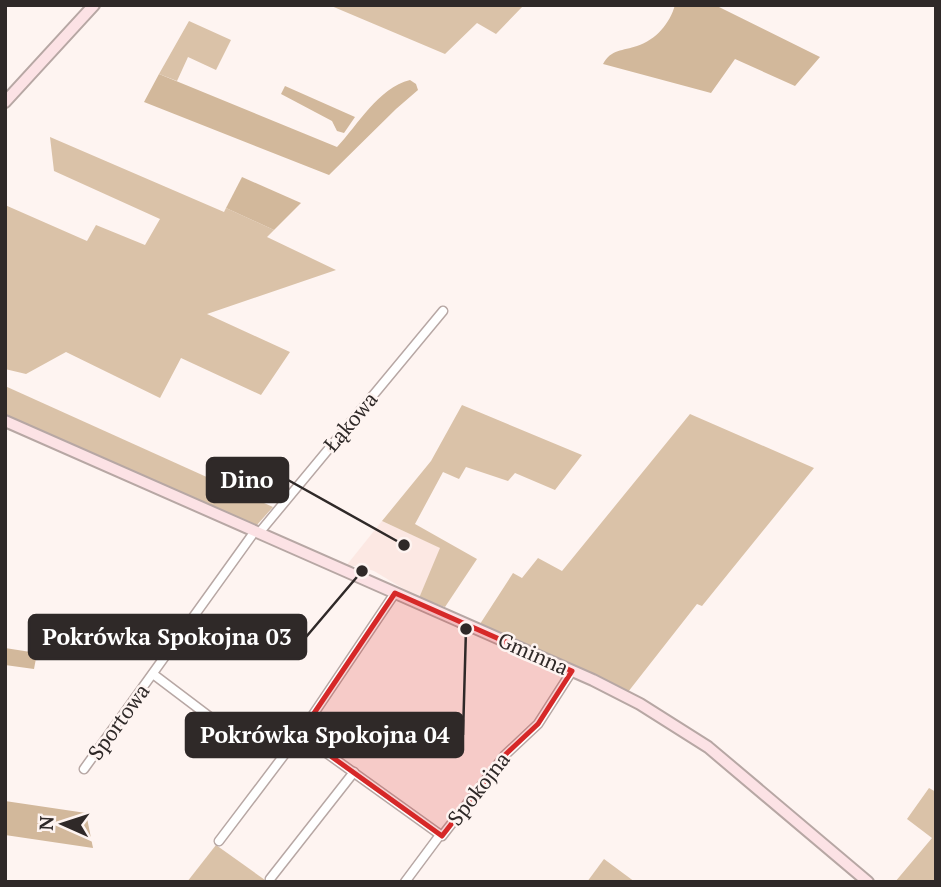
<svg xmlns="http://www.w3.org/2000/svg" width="941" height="887" font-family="'PT Serif',serif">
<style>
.built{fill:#fce8e3}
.green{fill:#dac2a8}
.forest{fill:#d2b89b}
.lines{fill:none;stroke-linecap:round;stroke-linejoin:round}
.street-casing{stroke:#b7a7a4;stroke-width:11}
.secondary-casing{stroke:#b7a7a4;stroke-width:14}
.street{stroke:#fff;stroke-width:8}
.secondary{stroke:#fce2e5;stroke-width:10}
.marked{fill:#d62828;fill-opacity:0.2;stroke:#d62828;stroke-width:5;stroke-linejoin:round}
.labels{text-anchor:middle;stroke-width:5;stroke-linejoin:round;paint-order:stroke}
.street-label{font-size:21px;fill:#2f2928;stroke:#fef4f1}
.leader{fill:none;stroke:#2f2928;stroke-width:2.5}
.callout-dot{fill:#2f2928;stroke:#fef4f1;stroke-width:2.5}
.callout{fill:#2f2928;stroke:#2f2928;stroke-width:2.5}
.callout-label{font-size:23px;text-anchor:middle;font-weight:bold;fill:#fff}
</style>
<rect width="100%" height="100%" fill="#fef4f1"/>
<polygon class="built" points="382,521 441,548 419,598 374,571 358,566 346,566"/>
<g class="green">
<polygon points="329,5 524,5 496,34 477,23 445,54"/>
<polygon points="189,21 231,40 216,70 188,57 177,81 159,74"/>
<polygon points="50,137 224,212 226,208 274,230 267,237 336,270 207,314 290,352 261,395 181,358 160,398 66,352 26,374 5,369 5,205 87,241 96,225 145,245 160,219 54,171"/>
<polygon points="5,386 273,507 256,526 5,417"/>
<polygon points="462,405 582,455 555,490 515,473 508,481 466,467 459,479 443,472 415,524 477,559 445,607 419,598 440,548 382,521 431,461"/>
<polygon points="690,414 814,468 702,606 697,604 628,692 480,624 513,573 522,578 538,558 562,571"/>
<polygon points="929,788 936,792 936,882 895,882 932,838 907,819"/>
<polygon points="216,845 265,880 263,882 187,882"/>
<polygon points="604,859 635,882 587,882"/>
</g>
<g class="forest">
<path d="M 675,5 L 719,5 L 719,7 L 820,57 L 795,86 L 735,59 L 711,93 L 603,64 C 611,49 623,51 637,46 C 656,40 670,23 675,5 Z"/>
<path d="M 159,74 L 337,147 C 358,125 378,88 410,80 L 416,84 L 418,90 L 396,109 L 329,175 L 144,102 Z"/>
<polygon points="285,86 355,117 344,133 337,131 332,121 281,94"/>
<polygon points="242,177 301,203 274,230 226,208"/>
<polygon points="5,648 37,653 34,669 5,665"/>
<polygon points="5,801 86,813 93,848 5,835"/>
</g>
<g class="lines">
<g class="street-casing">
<g id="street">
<polyline points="259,533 443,311"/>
<polyline points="153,674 235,736"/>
<polyline points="300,734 442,836 505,755 538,724 572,671"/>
<polyline points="84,769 255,531"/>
<polyline points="219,841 300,734 395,593"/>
<polyline points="270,879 354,772"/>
<polyline points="405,882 440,835"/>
</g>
</g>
<g class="secondary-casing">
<g id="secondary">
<polyline points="5,102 94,5"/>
<polyline points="5,421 593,680 640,704 708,747 868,882"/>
</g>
</g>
<use href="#street" class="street"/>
<use href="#secondary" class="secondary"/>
</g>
<path class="marked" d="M 395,593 L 572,671 L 538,724 L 505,755 L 442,836 L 300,734 Z"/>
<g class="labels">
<g class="street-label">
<text transform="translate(351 422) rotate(-50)" y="7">Łąkowa</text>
<text transform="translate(533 654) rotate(24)" y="7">Gminna</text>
<text transform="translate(119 722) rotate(-54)" y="7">Sportowa</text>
<text transform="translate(479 789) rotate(-52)" y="7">Spokojna</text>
</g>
</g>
<path class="leader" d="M404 545L288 480M362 571L306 637M466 629L463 735"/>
<g class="callout-dot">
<circle cx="404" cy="545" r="7"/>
<circle cx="362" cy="571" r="7"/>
<circle cx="466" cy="629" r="7"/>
</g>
<g class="callout">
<rect x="207" y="458" width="81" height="44" rx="7"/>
<rect x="29" y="615" width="277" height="44" rx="7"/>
<rect x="186" y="713" width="277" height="44" rx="7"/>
</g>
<g class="callout-label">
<text x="247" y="488">Dino</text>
<text x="167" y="645">Pokrówka Spokojna 03</text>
<text x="325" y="743">Pokrówka Spokojna 04</text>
</g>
<rect width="941" height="887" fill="none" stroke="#2f2928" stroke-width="14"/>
<g transform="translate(63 824) rotate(273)" stroke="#fef4f1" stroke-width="5" paint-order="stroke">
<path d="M0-5L12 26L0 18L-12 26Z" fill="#2f2928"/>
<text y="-10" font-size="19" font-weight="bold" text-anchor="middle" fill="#2f2928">N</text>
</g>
</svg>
